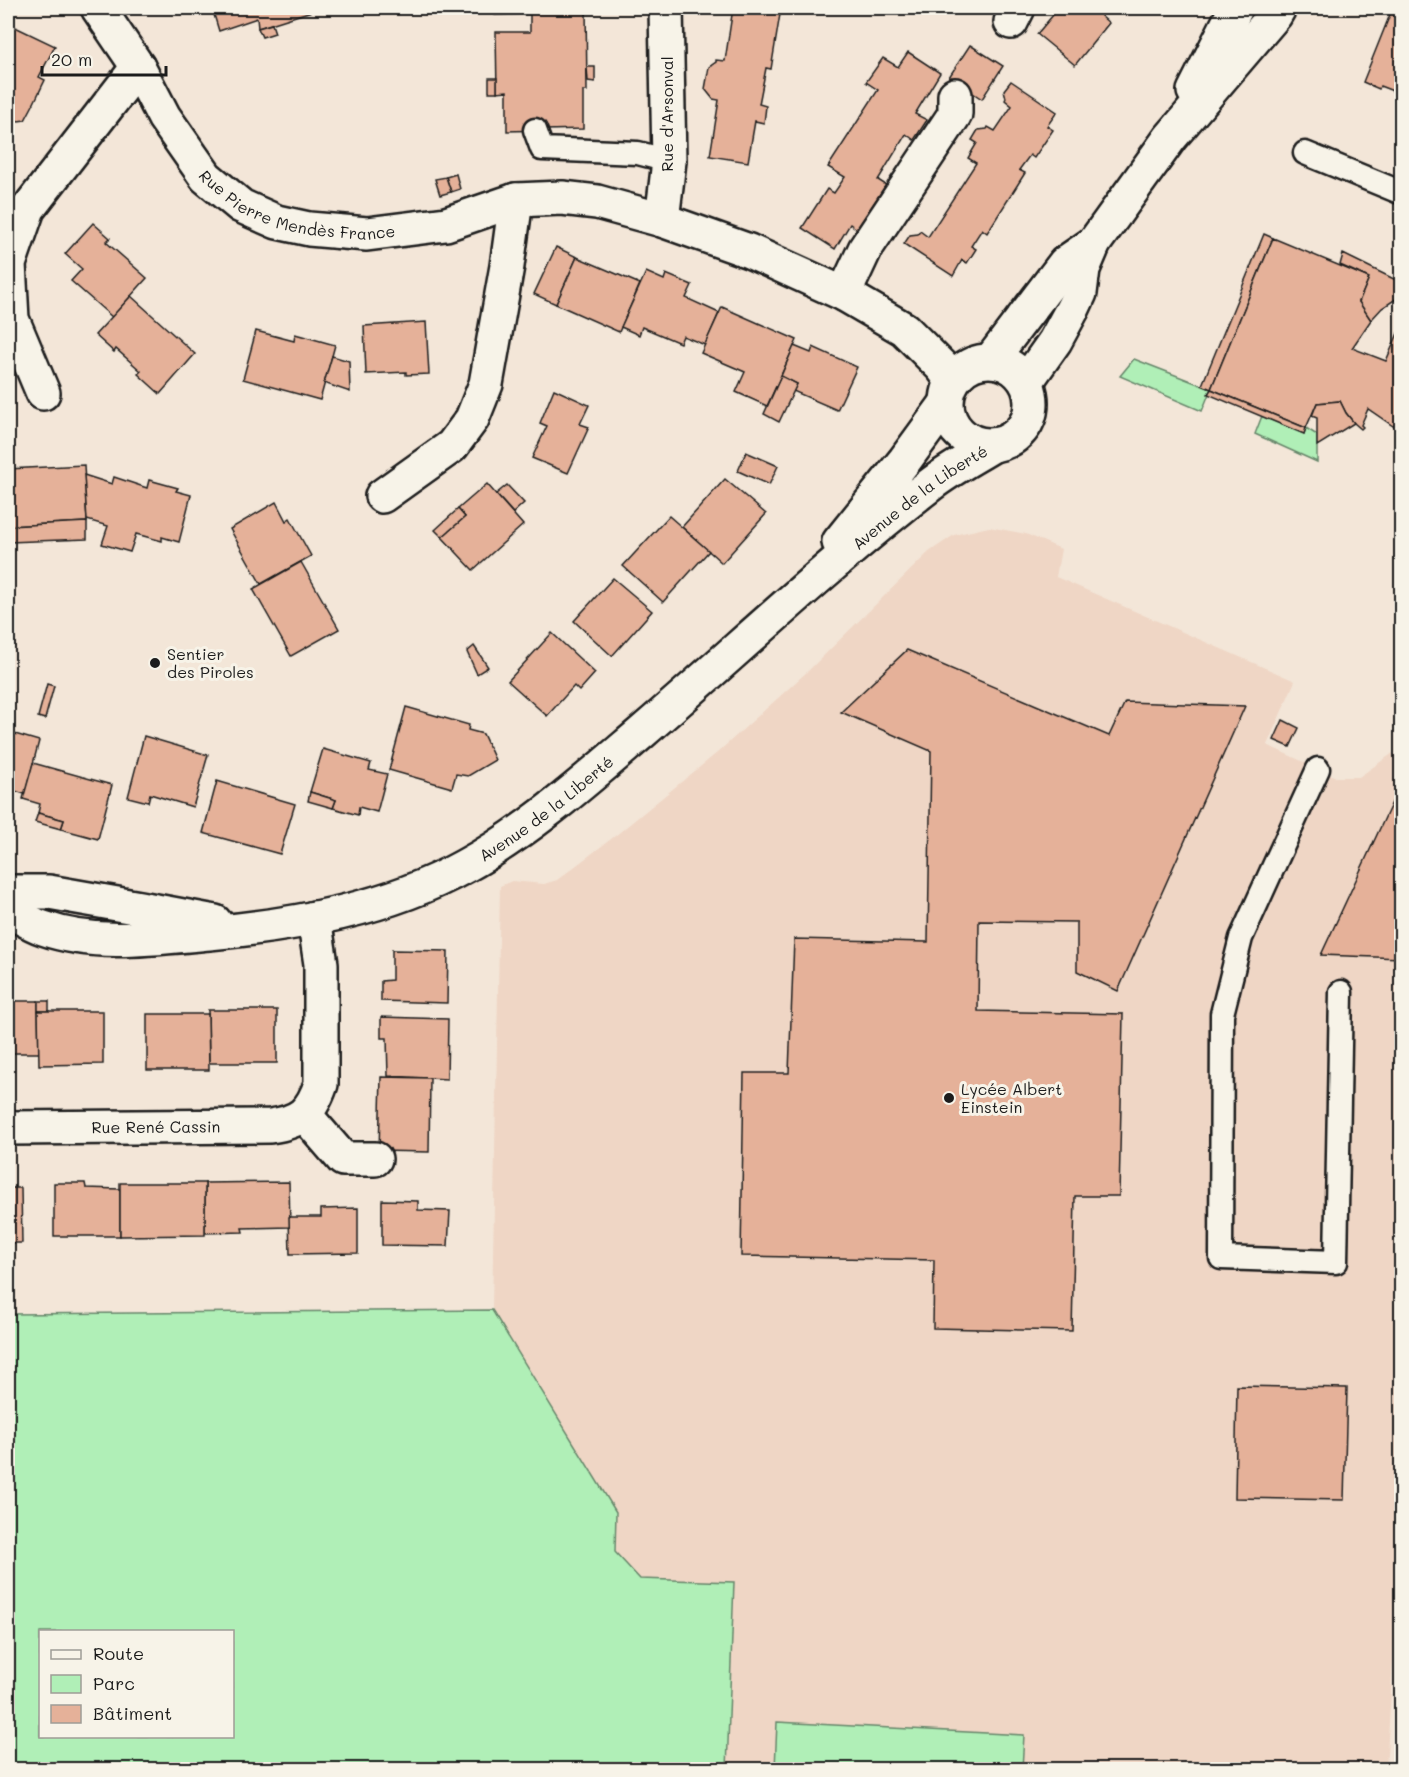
<svg xmlns="http://www.w3.org/2000/svg" width="1409" height="1777" font-family="Mali,sans-serif">
<style>
.built{fill:#efd6c5}
.green{fill:#b0efb7;stroke:#66866a;stroke-width:1.5;fill-rule:evenodd}
.building{fill:#e5b199;stroke:#1c1c1c;stroke-width:1.5}
.lines{fill:none;stroke-linecap:round;stroke-linejoin:round}
.service-casing{stroke:#1c1c1c;stroke-width:27}
.minor-casing{stroke:#1c1c1c;stroke-width:38}
.service{stroke:#f7f3e8;stroke-width:22}
.minor{stroke:#f7f3e8;stroke-width:33}
.poi-dot{fill:#1c1c1c;stroke:#f7f3e8;stroke-width:2}
.labels{text-anchor:middle;stroke-width:6;stroke-linejoin:round;paint-order:stroke}
.street-label{font-size:16px;fill:#1c1c1c;stroke:#f7f3e8}
.poi-label{font-size:16px;fill:#1c1c1c;stroke:#f7f3e8;text-anchor:start}
</style>
<rect width="100%" height="100%" fill="#f3e6d8"/>
<filter id="ink" filterUnits="userSpaceOnUse"><feTurbulence type="fractalNoise" baseFrequency=".0167" numOctaves="2"/><feDisplacementMap in="SourceGraphic" scale="12" xChannelSelector="R" yChannelSelector="G"/><feConvolveMatrix kernelMatrix="1 2 1 2 8 2 1 2 1" color-interpolation-filters="sRGB"/></filter>
<g filter="url(#ink)">
<polygon class="built" points="989,527 1026,534 1061,549 1056,577 1295,681 1267,745 1336,777 1359,777 1393,753 1401,762 1402,1525 1386,1769 727,1769 734,1582 640,1580 615,1552 616,1512 492,1310 500,886 512,881 544,884 557,880 615,836 717,753 808,671 929,552 954,535"/>
<g class="green">
<polygon points="1134,359 1211,389 1202,411 1120,376"/>
<polygon points="1262,416 1304,434 1306,428 1317,435 1317,462 1255,434"/>
<path d="M 492,1310 L 616,1512 L 615,1552 L 640,1579 L 734,1582 L 727,1769 L 8,1769 L 8,1314 ZM 40,1632 L 232,1632 L 232,1736 L 40,1736 Z"/>
<polygon points="777,1722 1024,1735 1022,1769 775,1769"/>
</g>
<g class="building">
<polygon points="212,8 314,8 315,10 258,28 257,18 219,31"/>
<polygon points="495,8 586,8 587,91 583,91 583,129 507,131 507,91 497,92 496,32 530,32 530,14 495,15"/>
<polygon points="733,8 781,8 771,69 766,68 759,104 766,106 764,123 755,121 748,162 710,156 719,100 713,99 705,89 709,67 716,62 716,60 725,61"/>
<polygon points="1059,8 1108,8 1101,16 1109,23 1075,65 1037,34"/>
<polygon points="1391,12 1402,17 1402,72 1393,91 1380,86 1379,89 1363,82"/>
<polygon points="272,24 275,33 262,37 258,28"/>
<polygon points="11,25 55,46 39,77 45,80 33,105 25,120 18,121 8,116 8,33"/>
<polygon points="970,45 1003,66 982,99 949,77"/>
<polygon points="908,52 940,73 915,114 927,120 914,140 906,134 878,180 886,185 857,229 850,224 835,249 802,228 827,189 834,193 845,177 828,167 878,90 866,82 883,58 898,67"/>
<polygon points="587,67 595,67 595,82 588,81"/>
<rect x="489" y="78" width="8" height="14"/>
<polygon points="1011,81 1057,112 1047,126 1053,130 1034,158 1030,155 1019,170 1025,173 987,233 982,229 971,246 976,249 967,263 962,260 953,276 904,244 910,235 918,234 920,231 928,237 976,163 968,158 977,143 972,140 978,130 987,129 988,127 995,131 1012,106 1005,100 1006,98 1004,90"/>
<polygon points="456,174 460,189 451,192 446,177"/>
<polygon points="446,177 451,192 440,195 435,179"/>
<polygon points="93,223 110,238 106,242 147,278 112,317 71,281 82,269 65,254"/>
<polygon points="1264,234 1273,238 1211,389 1202,385"/>
<polygon points="1273,238 1369,278 1359,302 1371,320 1352,348 1386,361 1402,324 1402,425 1393,426 1368,409 1361,425 1363,427 1361,429 1354,423 1346,413 1340,401 1317,403 1306,428 1211,389"/>
<polygon points="556,247 577,257 556,304 534,294"/>
<polygon points="1343,254 1402,283 1402,295 1382,308 1371,320 1359,302 1369,278 1340,265"/>
<polygon points="577,257 640,284 619,332 556,304"/>
<polygon points="646,272 664,280 666,274 692,285 686,298 719,313 705,345 683,336 680,343 642,327 639,335 621,327"/>
<polygon points="131,296 195,354 160,394 138,374 141,371 116,349 114,352 95,335"/>
<polygon points="722,307 797,340 767,406 736,392 745,372 701,353"/>
<polygon points="426,322 429,374 406,375 406,372 366,374 364,326"/>
<polygon points="256,331 294,341 295,334 335,345 320,400 243,379"/>
<polygon points="794,346 811,353 813,347 857,367 837,410 793,391 797,384 781,376"/>
<polygon points="332,356 349,361 350,392 324,383"/>
<polygon points="781,376 797,384 779,422 764,414"/>
<polygon points="554,389 589,405 580,424 589,427 568,473 532,458 547,426 540,423"/>
<polygon points="1211,389 1306,428 1304,434 1208,394"/>
<polygon points="1340,401 1346,413 1354,423 1317,446 1317,418 1312,416 1317,403"/>
<polygon points="746,452 778,466 769,485 738,471"/>
<polygon points="84,465 87,522 8,526 8,469"/>
<polygon points="84,475 112,484 114,477 147,488 149,480 178,488 176,491 191,495 179,542 162,537 162,541 136,534 130,552 102,544 108,526 87,520"/>
<polygon points="725,479 766,514 722,563 682,527"/>
<polygon points="487,484 523,525 473,570 442,537 465,517 458,509"/>
<polygon points="507,485 524,503 513,513 496,494"/>
<polygon points="276,502 286,521 290,518 311,556 261,584 230,529"/>
<polygon points="458,509 465,517 442,537 435,530"/>
<polygon points="669,516 709,551 663,602 623,566"/>
<polygon points="87,522 87,539 9,542 8,526"/>
<polygon points="301,562 339,629 291,656 253,589"/>
<polygon points="613,578 652,611 612,656 574,621"/>
<polygon points="552,633 595,673 579,691 574,686 547,716 508,681"/>
<polygon points="474,646 488,667 477,674 467,652"/>
<polygon points="907,650 1109,736 1125,702 1245,706 1118,991 1077,971 1077,922 979,921 978,1011 1123,1014 1119,1196 1075,1196 1072,1331 933,1328 934,1260 741,1256 744,1073 789,1073 794,939 928,942 931,751 841,712"/>
<polygon points="47,684 54,686 45,719 38,717"/>
<polygon points="406,707 469,725 468,730 483,734 495,760 468,776 456,774 452,788 389,770"/>
<polygon points="1283,720 1299,728 1290,747 1274,740"/>
<polygon points="8,732 39,741 25,794 8,789"/>
<polygon points="144,736 208,755 193,807 150,794 148,802 128,797"/>
<polygon points="323,749 371,763 369,770 387,774 377,812 359,807 358,815 333,808 336,800 310,792"/>
<polygon points="33,763 112,785 98,839 61,829 64,820 38,813 40,804 23,799"/>
<polygon points="217,781 295,804 280,854 203,833"/>
<polygon points="1402,781 1402,958 1321,955"/>
<polygon points="310,792 336,800 333,808 308,801"/>
<polygon points="38,813 64,820 61,829 35,822"/>
<polygon points="392,950 448,951 447,1003 381,1001 381,981 392,980"/>
<polygon points="8,1001 38,1001 39,1053 8,1053"/>
<rect x="38" y="1001" width="11" height="10"/>
<polygon points="208,1010 277,1010 277,1063 209,1063"/>
<polygon points="38,1011 103,1011 103,1064 39,1065"/>
<polygon points="147,1014 208,1014 209,1070 147,1070"/>
<polygon points="381,1017 448,1019 447,1079 388,1076 387,1038 381,1038"/>
<polygon points="381,1077 430,1078 429,1152 379,1151"/>
<polygon points="289,1182 290,1227 242,1228 243,1232 205,1233 205,1183"/>
<polygon points="54,1183 85,1183 86,1188 120,1189 120,1236 54,1236"/>
<polygon points="120,1183 205,1183 205,1235 120,1236"/>
<polygon points="8,1188 21,1188 22,1243 8,1243"/>
<polygon points="382,1200 418,1201 418,1210 450,1211 448,1246 382,1245"/>
<polygon points="358,1208 358,1253 290,1254 289,1217 321,1217 321,1209"/>
<polygon points="1237,1386 1347,1388 1344,1500 1235,1498"/>
</g>
<g class="lines">
<g class="service-casing">
<g id="service">
<polyline points="535,130 542,149 638,153 669,161"/>
<polyline points="1305,153 1402,193"/>
<polyline points="1318,769 1241,938 1222,1014 1221,1258 1336,1262 1341,992"/>
</g>
</g>
<g class="minor-casing">
<g id="minor">
<path id="s1" d="M 98,8 L 138,67 L 164,117 L 206,177 L 241,206 L 277,222 L 309,229 L 367,234 L 446,224 L 516,200 L 562,198 L 597,202 L 662,220 L 749,251 L 844,294 L 904,329 L 942,367 L 952,381"/>
<polyline points="1011,22 1018,8"/>
<polyline points="1194,91 1236,8"/>
<polyline points="662,220 669,161 666,8"/>
<polyline points="844,294 865,249 955,114 955,95"/>
<polyline points="991,360 1065,263 1094,243"/>
<circle cx="989" cy="403" r="42"/>
<polyline points="1026,382 1055,341 1073,308 1080,293 1083,269 1094,243 1170,138 1275,15 1279,8"/>
<polyline points="43,393 12,319 9,264 28,209 138,67"/>
<polyline points="382,496 452,446 472,419 486,384 507,266 516,200"/>
<polyline points="839,542 905,460 946,404"/>
<polyline points="8,892 49,892 140,908 215,922"/>
<path id="s2" d="M 8,910 C 19,916 31,924 43,928 C 97,947 155,938 209,933 C 296,925 388,909 465,866 C 529,831 585,781 640,734 C 737,651 829,563 930,485 C 949,470 972,458 993,445"/>
<polyline points="305,1115 343,1159 375,1159"/>
<path id="s3" d="M 8,1128 L 270,1126 C 300,1122 311,1113 321,1084 L 321,964 L 314,918"/>
</g>
</g>
<use href="#service" class="service"/>
<use href="#minor" class="minor"/>
</g>
</g>
<g class="poi-dot">
<circle cx="155" cy="663" r="6"/>
<circle cx="949" cy="1098" r="6"/>
</g>
<g class="labels">
<g class="street-label">
<text transform="translate(667 114) rotate(-90)" y="6">Rue d'Arsonval</text>
<text dy="6" stroke="none"><textPath href="#s1" startOffset="300">Rue Pierre Mendès France</textPath></text>
<text dy="6" stroke="none"><textPath href="#s2" startOffset="1060">Avenue de la Liberté</textPath></text>
<text dy="6" stroke="none"><textPath href="#s2" startOffset="573">Avenue de la Liberté</textPath></text>
<text dy="6" stroke="none"><textPath href="#s3" startOffset="148">Rue René Cassin</textPath></text>
</g>
<g class="poi-label">
<text x="167" y="660">Sentier<tspan x="167" dy="18">des Piroles</tspan></text>
<text x="961" y="1095">Lycée Albert<tspan x="961" dy="18">Einstein</tspan></text>
</g>
</g>
<rect width="1409" height="1777" fill="none" stroke="#f7f3e8" stroke-width="30"/>
<rect x="15" y="15" width="1379" height="1747" fill="none" stroke="#1c1c1c" stroke-width="2" filter="url(#ink)"/>
<rect x="39" y="1630" width="195" height="108" fill="#f7f3e8" stroke="#9f9d96" stroke-width="1.5"/>
<rect x="51" y="1650" width="30" height="9" fill="#f7f3e8" stroke="#9f9d96" stroke-width="1.5"/>
<text x="93" y="1660" font-size="18" fill="#1c1c1c">Route</text>
<rect x="51" y="1675" width="30" height="18" fill="#b0efb7" stroke="#9f9d96" stroke-width="1.5"/>
<text x="93" y="1690" font-size="18" fill="#1c1c1c">Parc</text>
<rect x="51" y="1705" width="30" height="18" fill="#e5b199" stroke="#9f9d96" stroke-width="1.5"/>
<text x="93" y="1720" font-size="18" fill="#1c1c1c">Bâtiment</text>
<path d="M42 66v9h124v-9" fill="none" stroke="#1c1c1c" stroke-width="3"/>
<text x="51" y="66" font-size="18" fill="#1c1c1c" stroke="#f7f3e8" stroke-width="4.5" paint-order="stroke">20 m</text>
</svg>
